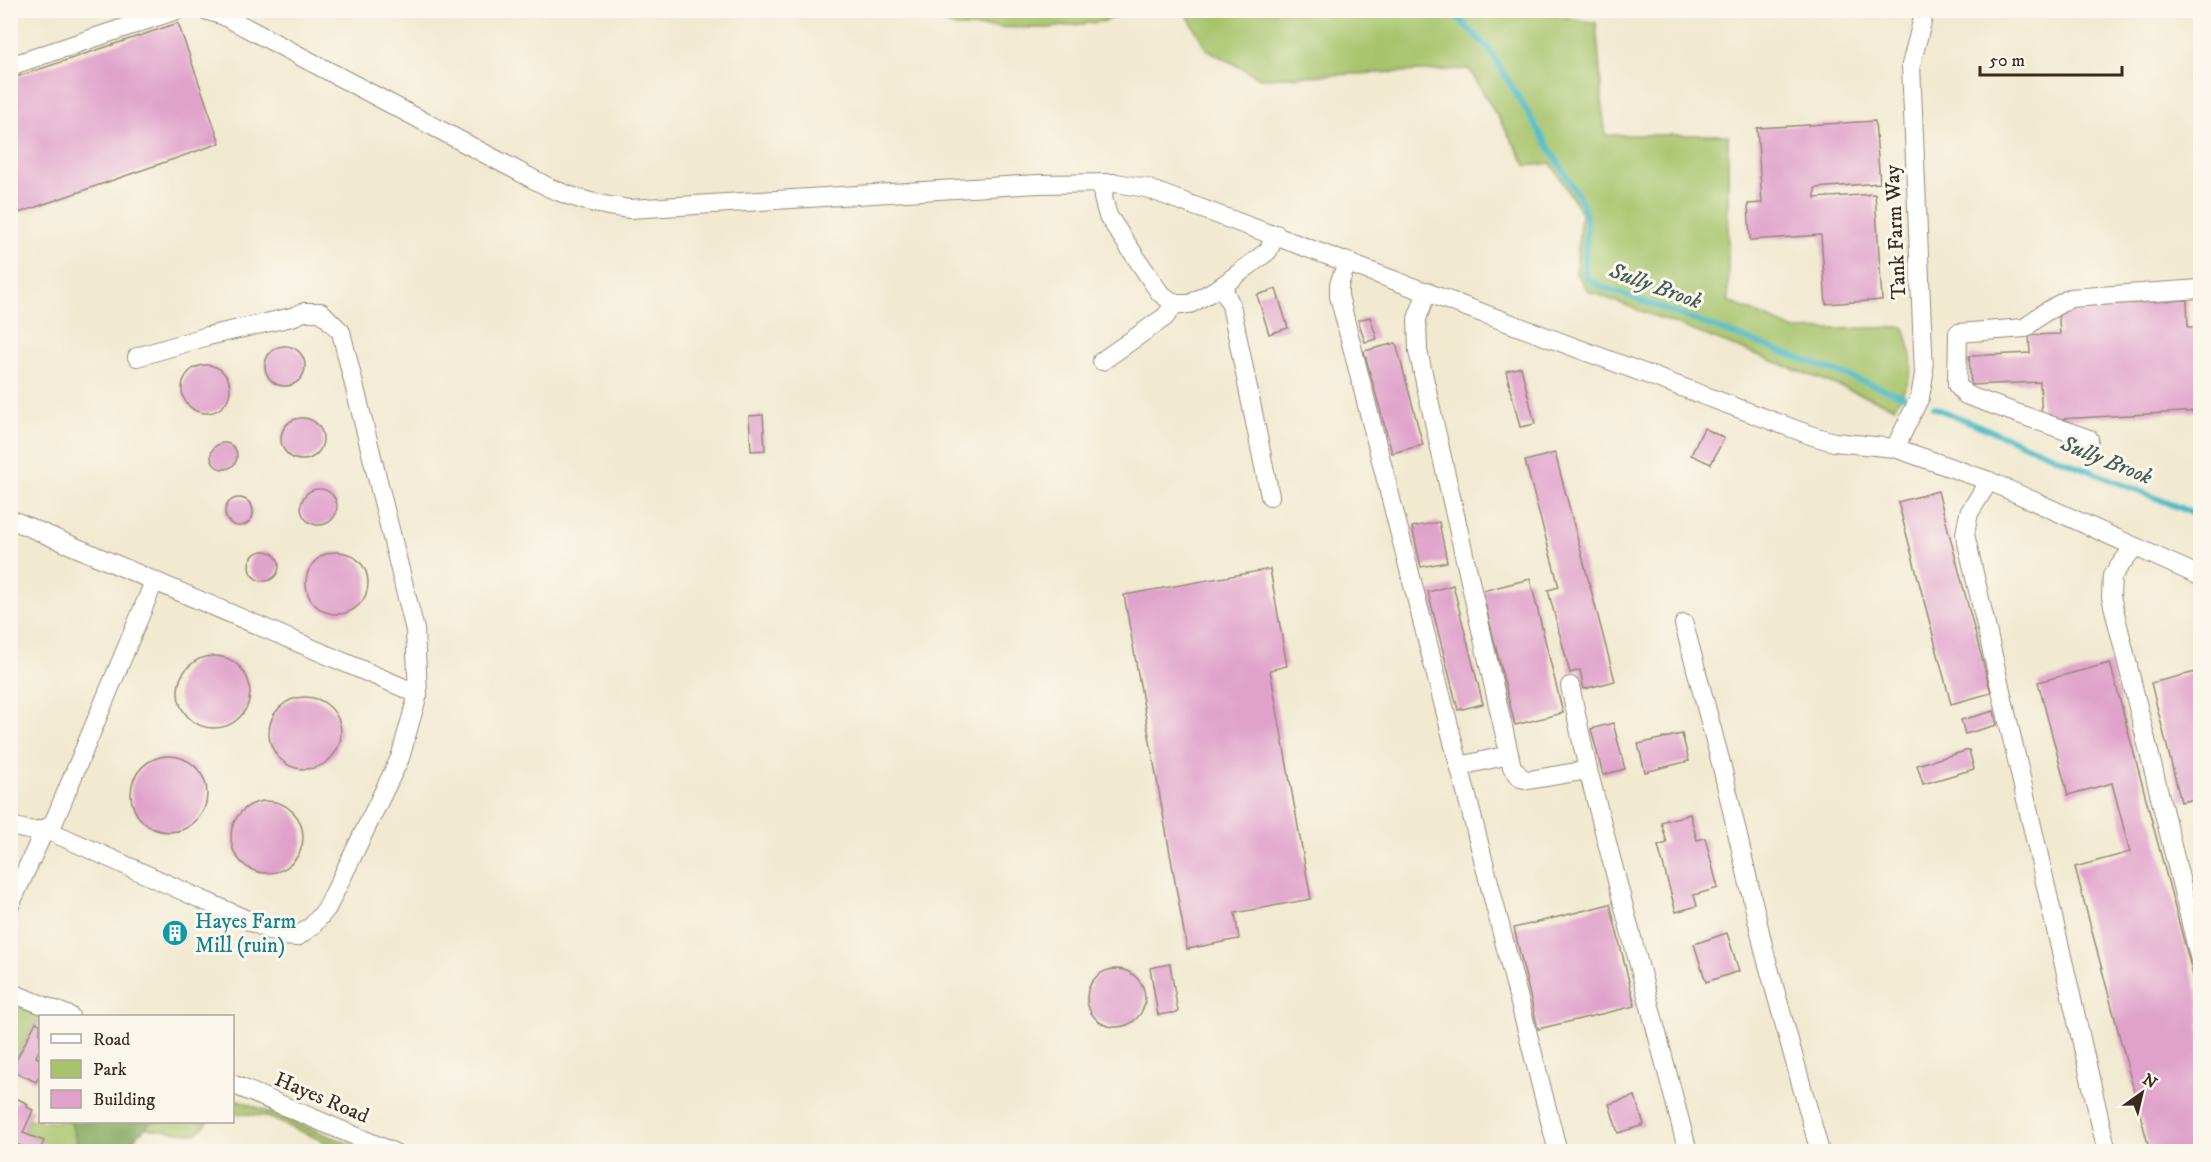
<svg xmlns="http://www.w3.org/2000/svg" width="2211" height="1162" font-family="'IM FELL DW Pica',serif">
<style>
.green{fill:#a7c46c;stroke:#717745;stroke-width:1.5}
.forest{fill:#85aa60;stroke:#606a3f;stroke-width:1.5}
.lines{fill:none;stroke-linecap:round;stroke-linejoin:round}
.stream{stroke:#4cbac5;stroke-width:6}
.building{fill:#e0a2cb}
.minor-casing{stroke:#968a77;stroke-width:20}
.minor{stroke:#fff;stroke-width:18}
.labels{text-anchor:middle;stroke-width:6;stroke-linejoin:round;paint-order:stroke}
.street-label{font-size:21px;fill:#3b2a1e;stroke:#fbf7ec}
.culture-label{font-size:21px;fill:#0d838f;stroke:#fbf7ec;text-anchor:start}
.water-label{font-size:22px;font-style:italic;fill:#415c58;stroke:#fbf7ec}
</style>
<rect width="100%" height="100%" fill="#fbf7ec"/>
<filter id="ink" filterUnits="userSpaceOnUse"><feTurbulence type="fractalNoise" baseFrequency=".0167" numOctaves="2"/><feDisplacementMap in="SourceGraphic" scale="12" xChannelSelector="R" yChannelSelector="G"/><feConvolveMatrix kernelMatrix="1 2 1 2 8 2 1 2 1" color-interpolation-filters="sRGB"/></filter>
<filter id="wash" filterUnits="userSpaceOnUse"><feTurbulence type="fractalNoise" baseFrequency=".008" numOctaves="4" result="noise"/><feDisplacementMap in="SourceGraphic" scale="24" xChannelSelector="R" yChannelSelector="G"/><feGaussianBlur stdDeviation="1.35" result="paint"/><feColorMatrix in="noise" values="0 0 0 0 0 0 0 0 0 0 0 0 0 0 0 0 0 1.4 0 .05"/><feComposite in="paint" operator="in"/></filter>
<g filter="url(#wash)">
<rect width="100%" height="100%" fill="#f1e9d0"/>
<g class="green">
<path d="M 1527,10 L 1596,23 L 1605,135 L 1728,135 L 1728,301 L 1795,330 L 1904,327 C 1915,364 1916,374 1894,407 L 1588,291 L 1576,273 L 1581,212 L 1551,163 L 1527,166 L 1469,69 L 1260,78 L 1206,49 L 1185,11 Z"/>
<polygon points="903,11 1131,10 1131,11 1105,21 1049,28 956,27"/>
<polygon points="10,1003 42,1016 40,1024 36,1022 11,1071"/>
<polygon points="233,1098 367,1151 346,1151 266,1116 233,1113"/>
<polygon points="40,1106 40,1122 71,1122 79,1149 85,1151 39,1151 43,1141 23,1133 29,1119 34,1121"/>
<polygon points="150,1122 208,1122 196,1134 145,1128"/>
</g>
<path class="forest" d="M 71,1122 L 150,1122 C 131,1145 112,1161 79,1149 Z"/>
<g class="lines">
<g class="stream">
<path d="M 1450,10 L 1489,49 L 1581,200 C 1594,234 1580,247 1586,278 L 1598,285 L 1903,396"/>
<polyline points="1933,407 2200,516"/>
</g>
</g>
<g id="blocks">
<g class="building">
<polygon points="178,23 220,143 10,216 10,79"/>
<polygon points="1875,121 1880,183 1815,188 1815,198 1875,194 1882,300 1826,304 1821,235 1750,240 1748,204 1762,203 1757,128"/>
<polygon points="1276,289 1288,328 1269,334 1257,295"/>
<polygon points="2187,300 2188,327 2200,327 2200,411 2042,420 2040,382 1971,385 1969,356 2030,353 2029,335 2060,334 2058,307"/>
<polygon points="1370,317 1377,339 1365,342 1358,320"/>
<polygon points="1396,343 1423,445 1392,453 1364,351"/>
<circle cx="285" cy="366" r="20"/>
<circle cx="206" cy="389" r="24"/>
<polygon points="1521,367 1535,424 1520,427 1506,371"/>
<polygon points="763,415 765,450 751,451 749,416"/>
<circle cx="302" cy="439" r="21"/>
<polygon points="1704,428 1724,438 1711,464 1691,455"/>
<circle cx="224" cy="456" r="13"/>
<polygon points="1555,453 1615,681 1584,689 1580,670 1570,673 1548,590 1559,587 1525,461"/>
<circle cx="319" cy="507" r="18"/>
<polygon points="1938,491 1991,693 1951,704 1898,502"/>
<circle cx="239" cy="512" r="14"/>
<polygon points="1439,522 1447,562 1421,567 1412,527"/>
<circle cx="264" cy="566" r="15"/>
<circle cx="337" cy="583" r="31"/>
<polygon points="1270,569 1287,666 1270,670 1311,899 1235,913 1239,939 1187,949 1124,595"/>
<polygon points="1530,579 1563,713 1515,725 1482,591"/>
<polygon points="1453,585 1483,704 1458,710 1428,592"/>
<circle cx="214" cy="692" r="36"/>
<polygon points="2110,663 2200,1002 2200,1152 2150,1152 2075,867 2130,852 2112,783 2068,795 2038,682"/>
<polygon points="2200,671 2200,798 2181,802 2151,683"/>
<circle cx="305" cy="733" r="36"/>
<polygon points="1994,711 1997,725 1965,734 1961,720"/>
<polygon points="1613,723 1625,769 1603,775 1591,729"/>
<polygon points="1682,734 1689,761 1645,772 1638,744"/>
<polygon points="1969,750 1974,769 1923,784 1917,765"/>
<circle cx="169" cy="794" r="38"/>
<circle cx="267" cy="837" r="36"/>
<polygon points="1690,814 1697,840 1705,838 1718,888 1694,895 1697,906 1676,912 1658,846 1667,843 1661,822"/>
<polygon points="1610,904 1635,1006 1538,1029 1514,928"/>
<circle cx="175" cy="934" r="10"/>
<polygon points="1727,933 1739,971 1706,982 1694,944"/>
<polygon points="1170,964 1178,1012 1158,1015 1150,968"/>
<circle cx="1116" cy="998" r="29"/>
<polygon points="36,1022 40,1024 40,1048 36,1057 40,1059 40,1075 36,1082 11,1070"/>
<polygon points="1635,1096 1644,1125 1618,1133 1609,1104"/>
<polygon points="18,1099 28,1104 27,1107 33,1110 23,1133 44,1141 39,1152 10,1142 10,1101 16,1103"/>
</g>
</g>
</g>
<g filter="url(#ink)">
<use href="#blocks" fill-opacity="0" stroke="#968a77" stroke-width="1.5"/>
<g class="lines">
<g class="minor-casing">
<g id="minor">
<path d="M 205,10 L 224,16 L 550,188 C 577,200 601,206 630,209 L 1038,184 L 1116,183 L 1146,188 L 1813,436 L 1834,442 L 1895,448 L 1989,481 L 2200,576"/>
<polyline points="10,66 177,10"/>
<polyline points="1104,183 1103,198 1108,216 1160,293 1175,304 1190,304 1222,286 1268,251 1276,234"/>
<polyline points="1348,261 1339,284 1339,296 1558,1152"/>
<polyline points="1222,286 1231,305 1270,496"/>
<polyline points="1427,291 1417,319 1418,351 1512,767 1521,778 1529,780 1588,770"/>
<polyline points="1102,361 1165,317 1175,304"/>
<polyline points="2089,439 1966,395 1957,385 1958,333 2025,328 2042,314 2070,298 2200,289"/>
<polyline points="1895,448 1920,397 1924,374 1911,65 1925,10"/>
<polyline points="1989,481 1969,513 1965,534 2107,1152"/>
<polyline points="10,519 418,694"/>
<polyline points="2134,547 2112,576 2111,597 2200,960"/>
<polyline points="1684,624 1722,767 1765,954 1820,1152"/>
<polyline points="1570,686 1588,770 1688,1152"/>
<polyline points="1460,766 1509,755"/>
<path d="M 10,825 C 26,831 39,834 53,824 L 154,582"/>
<polyline points="10,905 45,829 283,936 297,937 313,925 327,908 400,758 418,694 415,630 341,332 321,312 304,312 292,317 208,336 137,357"/>
<polyline points="10,992 70,1016"/>
<polyline points="232,1084 393,1152"/>
</g>
</g>
<use href="#minor" class="minor"/>
</g>
</g>
<defs>
<g id="building-disc" transform="scale(1.35)"><circle r="9.5" fill="#0f9aa8" stroke="#fbf7ec"/><path d="M-4-6H4V6H1V3H-1V6H-4ZM-2.5-4.3h1.7v1.8h-1.7ZM.8-4.3h1.7v1.8H.8ZM-2.5-1h1.7V.8h-1.7ZM.8-1h1.7V.8H.8Z" fill="#fff"/></g>
</defs>
<g fill-rule="evenodd">
<use href="#building-disc" x="175" y="933"/>
</g>
<g class="labels">
<g class="street-label">
<text transform="translate(1895 232) rotate(-93)" y="7">Tank Farm Way</text>
<text transform="translate(322 1097) rotate(23)" y="7">Hayes Road</text>
</g>
<g class="culture-label">
<text x="195" y="928">Hayes Farm<tspan x="195" dy="24">Mill (ruin)</tspan></text>
</g>
<g class="water-label">
<text transform="translate(1656 285) rotate(20)" y="8">Sully Brook</text>
<text transform="translate(2107 459) rotate(22)" y="8">Sully Brook</text>
</g>
</g>
<rect width="2211" height="1162" fill="none" stroke="#fbf7ec" stroke-width="36"/>
<rect x="39" y="1015" width="195" height="108" fill="#fbf7ec" stroke="#aea59a" stroke-width="1.5"/>
<rect x="51" y="1034" width="30" height="9" fill="#ffffff" stroke="#aea59a" stroke-width="1.5"/>
<text x="93" y="1045" font-size="18" fill="#3b2a1e">Road</text>
<rect x="51" y="1060" width="30" height="18" fill="#a7c46c" stroke="#aea59a" stroke-width="1.5"/>
<text x="93" y="1075" font-size="18" fill="#3b2a1e">Park</text>
<rect x="51" y="1090" width="30" height="18" fill="#e0a2cb" stroke="#aea59a" stroke-width="1.5"/>
<text x="93" y="1105" font-size="18" fill="#3b2a1e">Building</text>
<g transform="translate(2142 1093) rotate(34)" stroke="#fbf7ec" stroke-width="4.5" paint-order="stroke">
<path d="M0-4.5L10 22L0 15L-10 22Z" fill="#3b2a1e"/>
<text y="-9" font-size="16" font-weight="bold" text-anchor="middle" fill="#3b2a1e">N</text>
</g>
<path d="M1980 66v9h142v-9" fill="none" stroke="#3b2a1e" stroke-width="3"/>
<text x="1989" y="66" font-size="18" fill="#3b2a1e" stroke="#fbf7ec" stroke-width="4.5" paint-order="stroke">50 m</text>
</svg>
